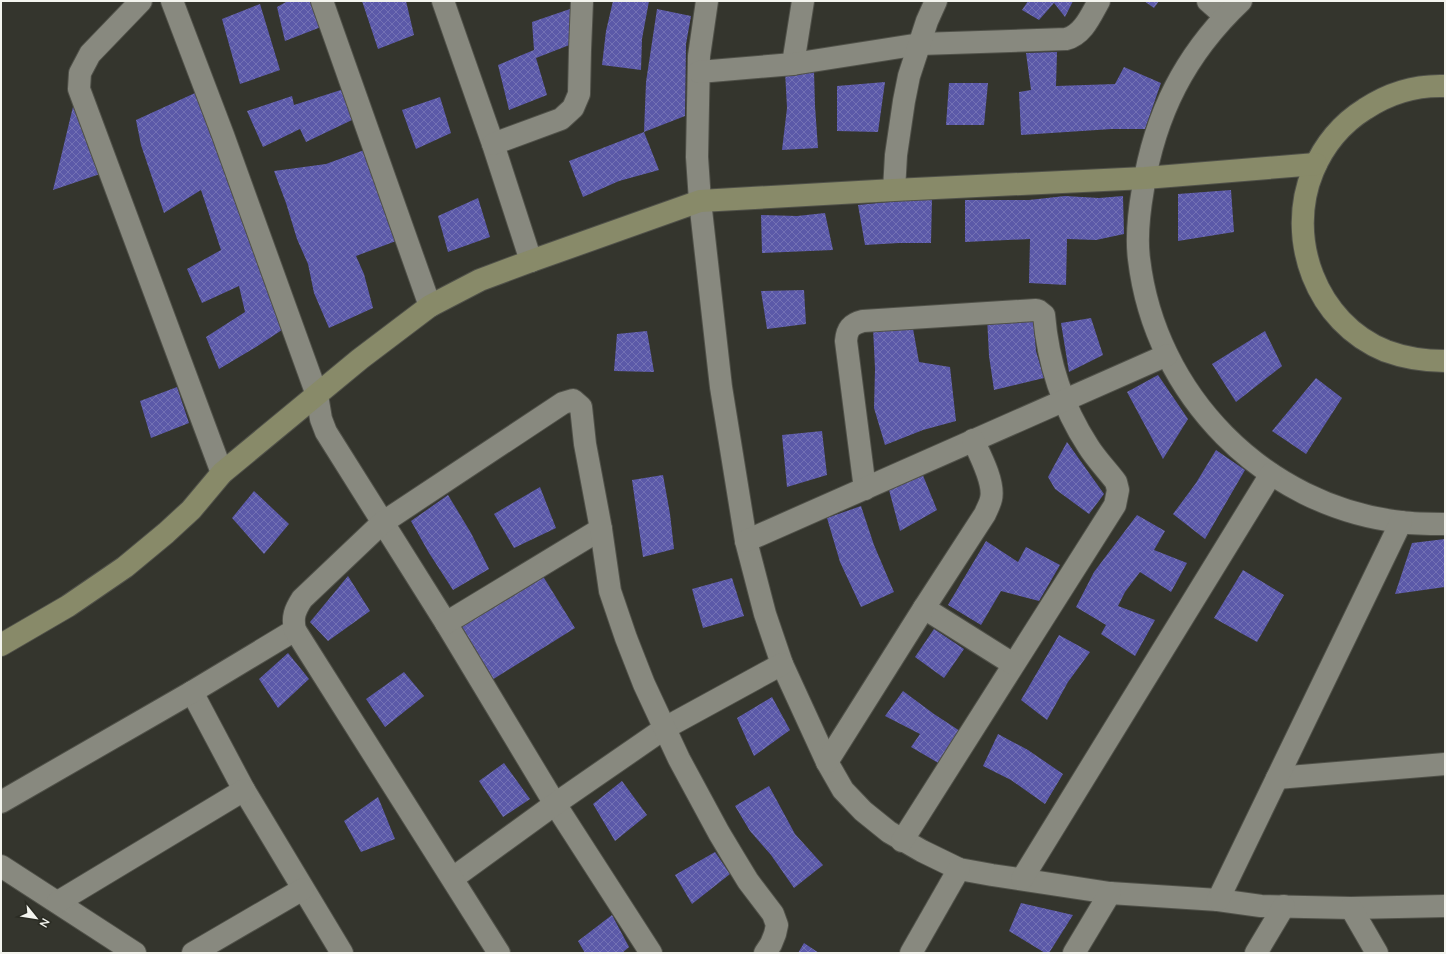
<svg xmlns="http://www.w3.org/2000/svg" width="1446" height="954" font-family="Lato,sans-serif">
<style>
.building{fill:url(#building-cross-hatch)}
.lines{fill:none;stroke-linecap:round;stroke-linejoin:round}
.street-casing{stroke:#505149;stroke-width:24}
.secondary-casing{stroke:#505149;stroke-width:24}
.street{stroke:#88897f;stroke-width:22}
.secondary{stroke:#888a69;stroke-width:22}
</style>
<defs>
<pattern id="building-cross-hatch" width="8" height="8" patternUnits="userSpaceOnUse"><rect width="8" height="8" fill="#5b59a8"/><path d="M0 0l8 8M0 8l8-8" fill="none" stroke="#7371b4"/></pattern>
</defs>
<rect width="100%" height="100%" fill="#34352d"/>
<g class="building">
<polygon points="288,1 311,1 321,27 285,41 277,7"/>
<polygon points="362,1 406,1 414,35 378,49"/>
<polygon points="613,1 649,1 642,39 641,70 602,65 606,31"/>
<polygon points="1028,1 1073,1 1065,17 1054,3 1039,20 1022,10"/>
<polygon points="1144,1 1159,1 1154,8"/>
<polygon points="260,4 280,70 240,84 222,19"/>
<polygon points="570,9 572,44 536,58 547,95 509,110 498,65 534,50 532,22"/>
<polygon points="657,9 691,16 686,44 685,116 644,132 646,82"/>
<polygon points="1057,52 1056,86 1115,84 1124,67 1161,83 1145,129 1112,129 1021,135 1019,92 1031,90 1026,53"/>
<polygon points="785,71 814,71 815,106 818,148 782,150 787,108"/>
<polygon points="885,82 878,132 837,131 837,86"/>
<polygon points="949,83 988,83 984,125 946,125"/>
<polygon points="344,89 352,120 306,142 300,129 263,147 247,111 292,96 294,105"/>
<polygon points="77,90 100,174 53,190"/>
<polygon points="195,93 288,326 256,347 219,369 206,337 245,312 239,286 202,303 187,269 221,250 201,190 164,213 141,145 136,120"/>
<polygon points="440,97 451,133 416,149 402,110"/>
<polygon points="644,132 659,170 619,181 583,197 569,161"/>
<polygon points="367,149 396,241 356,256 364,274 373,308 329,328 314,293 308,264 297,239 286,203 274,171 326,164"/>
<polygon points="1231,190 1234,232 1178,241 1178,194"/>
<polygon points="1065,196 1099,198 1123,196 1124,234 1096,240 1067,239 1066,285 1029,283 1030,239 965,242 965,200 1029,200"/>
<polygon points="478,198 490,237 448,252 438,216"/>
<polygon points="932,198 931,243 899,243 865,245 858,205"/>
<polygon points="825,213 833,250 762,253 761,215 797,216"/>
<polygon points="804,290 806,324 767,329 761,291"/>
<polygon points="1033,315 1036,351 1044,378 994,390 989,356 987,317"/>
<polygon points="1091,318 1103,355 1069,372 1061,323"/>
<polygon points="912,323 919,362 950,367 956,421 923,430 885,445 874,408 875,369 873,328"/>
<polygon points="647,331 654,372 614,371 617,334"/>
<polygon points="1265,331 1282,366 1236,402 1212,364"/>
<polygon points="1158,375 1188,419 1163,459 1127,392"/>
<polygon points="1316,378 1342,398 1306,454 1272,431"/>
<polygon points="177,387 189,423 151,438 140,401"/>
<polygon points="822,431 827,475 787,487 782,435"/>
<polygon points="1067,442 1104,494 1089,514 1055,489 1048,477"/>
<polygon points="1216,450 1245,470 1205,539 1173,514 1196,483"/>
<polygon points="922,473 937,510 900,531 889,490"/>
<polygon points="663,475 670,514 674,549 643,557 632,480"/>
<polygon points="540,487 556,528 514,548 494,514"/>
<polygon points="254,491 289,524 264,554 232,518"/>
<polygon points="448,495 471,533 489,569 453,590 429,553 411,521"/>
<polygon points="861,506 874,545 894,592 861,607 840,562 827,518"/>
<polygon points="1137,515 1165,531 1154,550 1187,563 1171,592 1140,572 1125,592 1118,606 1155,620 1135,656 1101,634 1106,625 1076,607 1094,572"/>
<polygon points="1445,539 1445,587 1395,594 1412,543"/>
<polygon points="986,541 1018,562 1026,547 1060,565 1039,601 1001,591 981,625 948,605"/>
<polygon points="1243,570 1284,595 1257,642 1214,618"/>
<polygon points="541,573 575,628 487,683 453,628"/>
<polygon points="348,576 370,611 328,641 310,622"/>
<polygon points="732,578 744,616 703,628 692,589"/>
<polygon points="934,629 964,649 944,678 915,657"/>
<polygon points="1059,635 1090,652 1068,682 1047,720 1021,700"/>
<polygon points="288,653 309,679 278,708 259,679"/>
<polygon points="404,672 424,696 385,727 366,699"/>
<polygon points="903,691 934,714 963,733 940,764 911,747 920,734 885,716"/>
<polygon points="772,697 790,730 754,756 737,718"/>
<polygon points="998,734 1028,750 1063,774 1045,804 1011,780 983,766"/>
<polygon points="504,763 530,799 503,817 479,781"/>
<polygon points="622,781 647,815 615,841 593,804"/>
<polygon points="769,786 795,834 823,865 794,888 771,855 750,831 735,806"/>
<polygon points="378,797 395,839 361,852 344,821"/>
<polygon points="715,852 730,874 692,904 675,875"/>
<polygon points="1021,903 1073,915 1049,953 1045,953 1009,931"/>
<polygon points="612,915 629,947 622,953 585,953 578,941"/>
<polygon points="804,943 819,953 798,953"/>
</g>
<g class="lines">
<g class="street-casing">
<g id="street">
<polyline points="141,1 90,54 80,73 79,89 222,473"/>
<polyline points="172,1 223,135 317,395 321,419 326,432 446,623 555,804 651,953"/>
<polyline points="322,1 430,306"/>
<polyline points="443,1 493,144 531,261"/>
<polyline points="707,1 699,56 698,105 697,157 700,201 721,387 746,541 765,614 782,664 827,762 843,790 863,811 889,832 922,851 959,869 992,875 1110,893 1218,900 1261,906 1351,908 1445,906"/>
<polyline points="1208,1 1225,16"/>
<path d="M 1241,1 C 1185,54 1155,114 1143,189 C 1139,212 1136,236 1139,259 C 1155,395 1264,506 1401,522 C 1415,524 1430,524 1445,524"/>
<polyline points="793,64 803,1"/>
<path d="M 699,72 L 793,64 L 920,44 L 1066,39 C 1083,35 1091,15 1099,1"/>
<polyline points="493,144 561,119 573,108 579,94 580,50 582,1"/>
<polyline points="894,190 896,155 904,101 909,76 927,21 936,1"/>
<path d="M 865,489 L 846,341 C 847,329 851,324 863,321 L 1036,310 L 1039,311 L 1044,315 C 1048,362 1062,406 1088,446 C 1096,459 1107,470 1116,482 L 1118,490 L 1115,505 L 902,841"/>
<polyline points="746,541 1167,355"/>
<polyline points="924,608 1013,664"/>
<polyline points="446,623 601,529"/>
<polyline points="192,692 244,790 342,953"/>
<path d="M 827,762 L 924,608 L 985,514 C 987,509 990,504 991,499 C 995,483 980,455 973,440"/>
<polyline points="1277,778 1445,764"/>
<polyline points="1,802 192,692 295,630"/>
<polyline points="1,866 135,953"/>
<polyline points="453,878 555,804 665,728 782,664"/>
<polyline points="1022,879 1271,474"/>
<polyline points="1218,900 1401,522"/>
<polyline points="58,902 244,790"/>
<polyline points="1351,908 1377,953"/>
<polyline points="193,953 303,889"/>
<path d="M 499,953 L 295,630 C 292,617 295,610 302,599 L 382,523 L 563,403 L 573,400 L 581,407 L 585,444 L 601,529 L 610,591 L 626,638 L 644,684 L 679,759 L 719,833 L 734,858 L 748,881 L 773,914 L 777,925 L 775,934 L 771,944 L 765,953"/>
<polyline points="911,953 959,869"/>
<polyline points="1074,953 1110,893"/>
<polyline points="1256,953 1284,906"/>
</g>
</g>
<g class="secondary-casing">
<g id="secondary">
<path d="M 1445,86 C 1416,85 1389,93 1365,109 C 1341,124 1324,145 1313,171 C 1285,238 1316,323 1386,351 C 1405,358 1424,361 1445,361"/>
<polyline points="1,645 68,606 125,567 166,533 191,510 222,473 360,359 430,306 480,280 531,261 700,201 894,190 1145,178 1316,164"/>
</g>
</g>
<use href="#street" class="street"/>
<use href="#secondary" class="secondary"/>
</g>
<rect width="1446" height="954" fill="none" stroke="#f3f4ee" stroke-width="4"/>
<g transform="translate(36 918) rotate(120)" stroke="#2a2b23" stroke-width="3" paint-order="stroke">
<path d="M0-3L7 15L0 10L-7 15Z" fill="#f3f4ee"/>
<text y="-6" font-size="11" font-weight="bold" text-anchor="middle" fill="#f3f4ee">N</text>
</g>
</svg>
